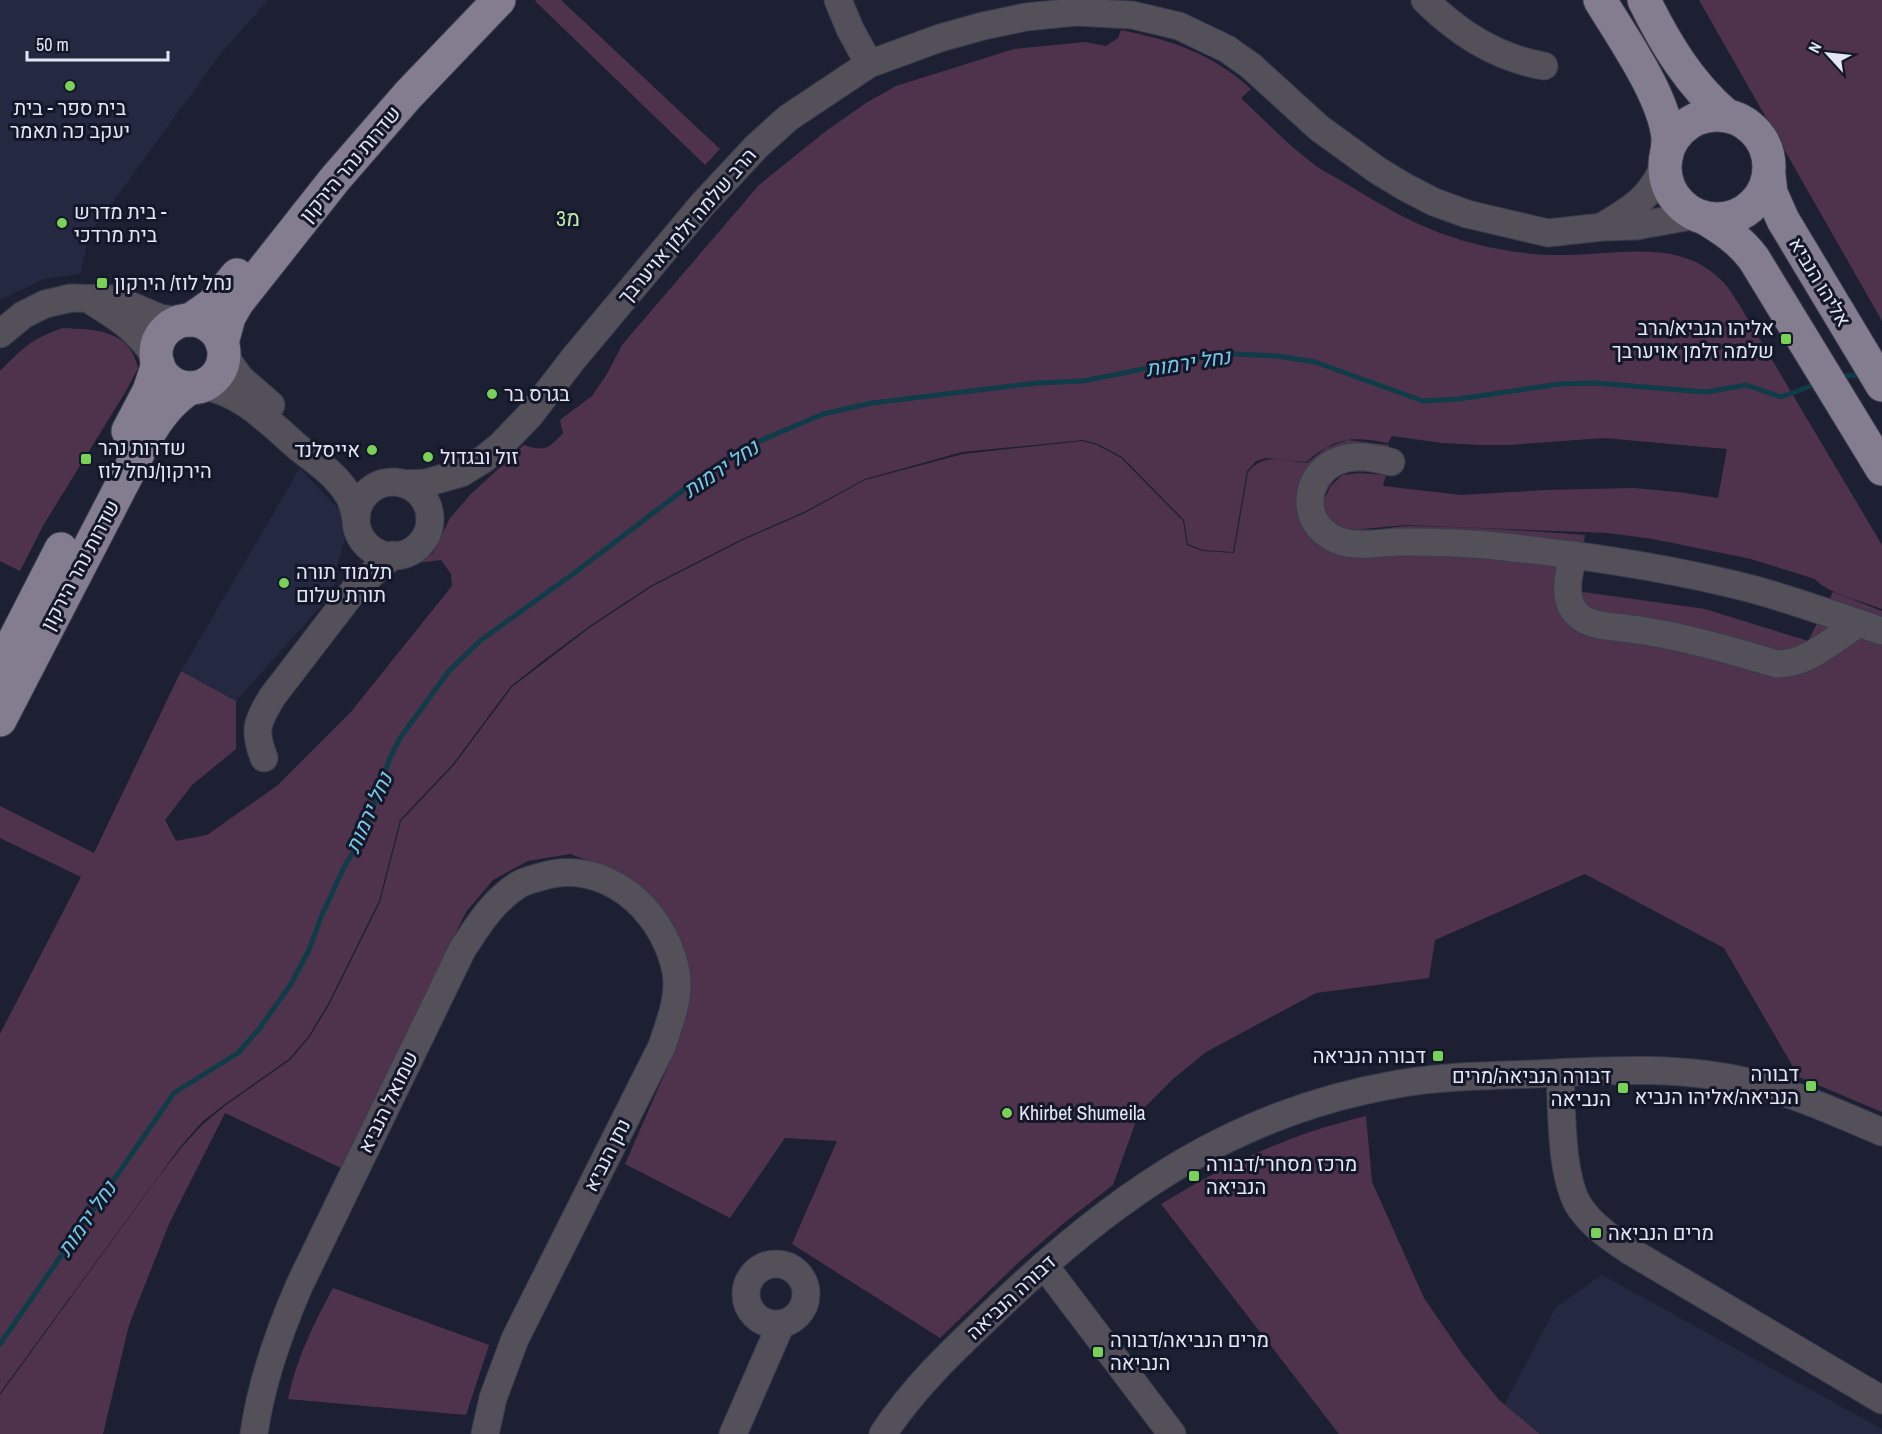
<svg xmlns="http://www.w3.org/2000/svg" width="1882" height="1434" font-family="'Archivo Narrow',Heebo,sans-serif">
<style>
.built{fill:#242941}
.green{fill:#4f334d}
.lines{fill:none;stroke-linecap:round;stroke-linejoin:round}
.stream{stroke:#0f3c48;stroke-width:5}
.minor-casing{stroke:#393c4e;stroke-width:29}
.major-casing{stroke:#393c4e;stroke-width:35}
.minor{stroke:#535059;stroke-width:27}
.major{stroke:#847d90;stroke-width:33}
.poi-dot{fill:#79d157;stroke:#141729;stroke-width:2}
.labels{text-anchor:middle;stroke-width:6;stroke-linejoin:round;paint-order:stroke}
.poi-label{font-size:20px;fill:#e3e7f3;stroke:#141729;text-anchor:start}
.street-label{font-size:20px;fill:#e3e7f3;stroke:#141729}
.water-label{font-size:21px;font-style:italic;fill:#73cde9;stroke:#141729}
.quarter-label{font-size:22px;fill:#bcecab;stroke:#141729}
</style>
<rect width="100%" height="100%" fill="#1d2033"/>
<g class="built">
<polygon points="0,0 268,0 222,52 90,233 80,274 44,279 0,300"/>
<polygon points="300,468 339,510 345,539 335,573 339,576 324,603 236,701 181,671"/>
<polygon points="1602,1275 1882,1429 1882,1434 1540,1434 1504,1405 1556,1307"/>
</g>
<g class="green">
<polygon points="536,0 561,0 720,149 705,165 535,1"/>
<polygon points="1699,0 1882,0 1882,321"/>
<path d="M 1121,30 C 1171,40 1213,54 1251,89 L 1241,98 C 1265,121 1289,146 1316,166 C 1324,172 1334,176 1343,182 C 1375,201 1405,220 1440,233 C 1481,248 1526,256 1569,255 C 1622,254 1680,239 1721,280 C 1729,287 1734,297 1740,306 L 1882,545 L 1882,609 C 1864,602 1826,593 1815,579 L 1751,559 L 1653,539 L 1608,533 L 1406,525 L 1352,530 L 1342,527 L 1332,522 L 1324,513 L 1323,501 L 1331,486 L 1342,475 L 1359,473 L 1386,475 L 1383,486 L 1461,495 L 1545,490 L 1634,488 L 1678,492 L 1718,498 L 1727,449 L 1604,438 L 1508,445 L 1480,445 L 1442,443 L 1392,436 L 1388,443 C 1350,436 1337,437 1306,462 L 1266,458 L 1256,461 L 1247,471 L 1233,552 L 1203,550 L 1188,544 L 1184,520 L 1122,457 L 1098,444 L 1083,440 L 962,452 L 865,479 L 804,512 L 742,539 L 652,585 L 591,625 L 540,663 L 511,686 L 453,764 L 400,820 L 379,901 L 328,1004 L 308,1037 L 289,1059 L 225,1104 L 202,1122 L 180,1147 L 0,1393 L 0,1034 L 81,877 L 0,838 L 0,806 L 94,853 L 181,671 L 236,701 L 236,749 L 192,785 L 165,820 L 176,841 L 207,835 L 278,785 L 350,713 L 452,586 L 451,574 L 441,560 L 418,563 L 433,553 L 450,518 L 471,494 L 524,445 C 546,452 548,449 563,433 L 560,420 L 592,396 L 607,374 L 622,345 L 759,185 L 826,131 L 866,103 L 896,86 L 1014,49 L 1085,42 L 1106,46 L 1118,38 Z"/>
<path d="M 63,328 C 97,330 129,329 138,368 L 126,391 L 44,524 L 20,571 L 0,561 L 0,371 C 24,347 31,339 63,328 Z"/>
<path d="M 1347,440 L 1389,445 L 1388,474 C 1374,473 1355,469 1342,474 C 1336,477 1330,485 1327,491 C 1318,508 1324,523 1343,529 C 1360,535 1388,527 1407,526 C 1466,526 1526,531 1585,535 L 1576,591 L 1705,609 L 1808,641 L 1833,592 L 1882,611 L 1882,1112 L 1799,1077 L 1724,948 L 1585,874 L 1435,940 L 1429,978 L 1316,993 L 1206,1052 L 1173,1079 L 1139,1113 L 1113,1185 L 1065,1222 L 1020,1261 L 940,1338 L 792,1244 L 837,1141 L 785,1138 L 730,1218 L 625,1164 L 672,1057 L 686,1012 L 689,965 L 674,926 L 645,892 L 612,869 L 570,854 L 528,861 L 493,880 L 466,912 L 341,1168 L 225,1113 L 169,1224 L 129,1325 L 103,1434 L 0,1434 L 0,1395 L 157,1179 L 181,1148 L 203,1124 L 226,1105 L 290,1060 L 309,1038 L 329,1005 L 380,902 L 401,821 L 454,765 L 512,687 L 592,626 L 653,586 L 743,540 L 805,513 L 865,480 L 963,454 L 1082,441 L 1097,445 L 1121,458 L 1183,521 L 1187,545 L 1203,551 L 1234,553 L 1248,472 C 1265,452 1283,461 1307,463 L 1326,448 Z"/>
<path d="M 1366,1116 L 1372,1182 L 1424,1298 L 1463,1355 L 1499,1400 L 1540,1434 L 1339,1434 L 1161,1204 C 1228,1163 1288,1135 1366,1116 Z"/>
<path d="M 333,1288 L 489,1345 L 466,1415 L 288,1399 C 296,1359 314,1323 333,1288 Z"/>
</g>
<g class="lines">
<g class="stream">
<polyline points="1839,376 1862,375"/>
<polyline points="0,1344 174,1093 238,1053 259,1029 291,984 309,950 321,917 345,865 363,837 389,760 400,738 449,671 481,640 573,574 711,469 748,446 823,414 872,403 1037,383 1083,381 1199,358 1235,354 1278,356 1315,362 1423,401 1459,399 1560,384 1595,383 1706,392 1746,385 1781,397 1816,384"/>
</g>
<g class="minor-casing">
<g id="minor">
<polyline points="838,0 850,29 869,64"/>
<path d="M 1425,0 C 1458,33 1497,58 1544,66"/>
<path d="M 1603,226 C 1633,208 1652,197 1665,163"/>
<path d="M 93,302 C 122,320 136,329 156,357"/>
<polyline points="0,334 23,315 45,304 71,298 115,299 160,318 182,321"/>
<polyline points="223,354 240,378 271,405"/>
<path d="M 200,386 C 239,389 272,425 300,449 C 317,462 336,475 347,493 C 353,501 354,509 356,519"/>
<path d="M 1391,462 C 1379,459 1366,456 1355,457 C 1329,459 1309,477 1310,504 C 1311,523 1325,537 1343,542 C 1361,547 1383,542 1402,542 C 1437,542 1472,543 1506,547 C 1590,556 1671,568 1752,589 C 1796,601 1839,617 1882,631"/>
<circle cx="393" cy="519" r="37"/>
<polyline points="404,484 426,483 461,473 484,459 500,446 530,415 574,358 702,205 757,146 788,118 869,64 940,38 983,26 1026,17 1076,12 1132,15 1179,26 1227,49 1251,66 1319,128 1377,170 1405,187 1434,202 1467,214 1548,233 1602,227 1636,226 1697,215"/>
<path d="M 1575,555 C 1567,574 1562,601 1579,616 C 1591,626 1609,626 1623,628 C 1676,634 1726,649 1777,664 C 1807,664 1828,643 1852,628"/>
<path d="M 264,758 C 253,729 257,723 272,697 L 355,589 L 393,555"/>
<path d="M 1560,1073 C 1562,1109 1560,1180 1581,1209 C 1594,1227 1612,1239 1630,1251 L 1882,1400"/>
<circle cx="776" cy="1294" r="30"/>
<polyline points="1044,1265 1172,1434"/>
<path d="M 254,1434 C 261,1382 279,1332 300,1284 L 462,950 C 478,925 493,901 518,885 C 524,881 533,879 540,877 C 603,857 661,907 675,967 C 682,994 670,1021 662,1046 L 515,1339 L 493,1398 L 485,1434"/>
<polyline points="733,1434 781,1324"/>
<path d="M 883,1434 C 916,1383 962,1342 1006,1300 C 1121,1191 1238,1111 1398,1084 C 1442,1076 1488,1076 1534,1074 C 1608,1070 1687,1065 1760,1085 C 1802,1097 1842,1115 1882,1132"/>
</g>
</g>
<g class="major-casing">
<g id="major">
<path d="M 1600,0 C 1622,37 1665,97 1668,139 C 1668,145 1667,152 1666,158"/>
<path d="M 1644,0 C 1665,43 1689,83 1725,114"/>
<circle cx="1717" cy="167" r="52"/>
<polyline points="1769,175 1771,193 1783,220 1882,385"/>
<path d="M 1703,217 C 1723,229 1740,240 1754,259 L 1882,469"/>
<polyline points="190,320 213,304 237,275"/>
<circle cx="190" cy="354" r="34"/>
<polyline points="222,343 229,317 237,303 335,179 408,95 499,0"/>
<polyline points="128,431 149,391 158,364"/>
<polyline points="0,668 61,549"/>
<path d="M 0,720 L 145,440 C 157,419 169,402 190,388"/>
</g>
</g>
<use href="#minor" class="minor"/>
<use href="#major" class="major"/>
</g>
<g class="poi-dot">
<circle cx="70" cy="86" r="6"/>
<circle cx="62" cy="223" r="6"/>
<rect x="96" y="277" width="12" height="12" rx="3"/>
<rect x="1780" y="333" width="12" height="12" rx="3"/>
<circle cx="492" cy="394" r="6"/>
<circle cx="372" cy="450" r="6"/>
<circle cx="428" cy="457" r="6"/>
<rect x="80" y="453" width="12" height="12" rx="3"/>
<circle cx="284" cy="583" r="6"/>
<rect x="1432" y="1050" width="12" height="12" rx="3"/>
<rect x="1805" y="1080" width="12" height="12" rx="3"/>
<rect x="1617" y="1082" width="12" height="12" rx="3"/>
<circle cx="1007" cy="1113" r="6"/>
<rect x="1188" y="1170" width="12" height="12" rx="3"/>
<rect x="1590" y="1227" width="12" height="12" rx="3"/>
<rect x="1092" y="1346" width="12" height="12" rx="3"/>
</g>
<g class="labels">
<g class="poi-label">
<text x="70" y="115" text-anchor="middle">בית ספר - בית<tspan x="70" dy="23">יעקב כה תאמר</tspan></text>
<text x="74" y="219">בית מדרש -<tspan x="74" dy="23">בית מרדכי</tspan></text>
<text x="114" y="290">נחל לוז/ הירקון</text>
<text x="1774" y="335" text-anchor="end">אליהו הנביא/הרב<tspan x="1774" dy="23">שלמה זלמן אויערבך</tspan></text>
<text x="504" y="401">בגרס בר</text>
<text x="98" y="455">שדרות נהר<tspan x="98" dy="23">הירקון/נחל לוז</tspan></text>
<text x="360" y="457" text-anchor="end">אייסלנד</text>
<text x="440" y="464">זול ובגדול</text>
<text x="296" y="579">תלמוד תורה<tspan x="296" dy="23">תורת שלום</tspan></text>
<text x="1426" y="1063" text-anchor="end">דבורה הנביאה</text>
<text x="1799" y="1081" text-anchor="end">דבורה<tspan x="1799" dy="23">הנביאה/אליהו הנביא</tspan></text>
<text x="1611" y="1083" text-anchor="end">דבורה הנביאה/מרים<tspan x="1611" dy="23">הנביאה</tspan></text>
<text x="1019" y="1120">Khirbet Shumeila</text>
<text x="1206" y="1171">מרכז מסחרי/דבורה<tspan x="1206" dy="23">הנביאה</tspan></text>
<text x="1608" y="1240">מרים הנביאה</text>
<text x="1110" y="1347">מרים הנביאה/דבורה<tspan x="1110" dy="23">הנביאה</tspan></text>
</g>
<g class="street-label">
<text transform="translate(350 164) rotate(-50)" y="7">שדרות נהר הירקון</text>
<text transform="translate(687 226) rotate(-49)" y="7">הרב שלמה זלמן אויערבך</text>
<text transform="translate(1820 282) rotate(59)" y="7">אליהו הנביא</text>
<text transform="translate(80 565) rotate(-62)" y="7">שדרות נהר הירקון</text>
<text transform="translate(388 1102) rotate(-64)" y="7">שמואל הנביא</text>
<text transform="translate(607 1155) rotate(-63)" y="7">נתן הנביא</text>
<text transform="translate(1011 1297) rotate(-43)" y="7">דבורה הנביאה</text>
</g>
<g class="water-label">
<text transform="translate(1188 363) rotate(-9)" y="7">נחל ירמות</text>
<text transform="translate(721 469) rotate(-34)" y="7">נחל ירמות</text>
<text transform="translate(369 813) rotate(-66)" y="7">נחל ירמות</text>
<text transform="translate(87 1219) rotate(-55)" y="7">נחל ירמות</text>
</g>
<g class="quarter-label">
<text x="568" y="226">מ3</text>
</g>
</g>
<g transform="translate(1828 54) rotate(297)" stroke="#141729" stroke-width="4.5" paint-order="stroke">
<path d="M0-4.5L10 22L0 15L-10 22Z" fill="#e3e7f3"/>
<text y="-9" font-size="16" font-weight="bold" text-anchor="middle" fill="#e3e7f3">N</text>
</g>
<path d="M27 51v9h141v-9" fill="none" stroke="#e3e7f3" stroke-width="3"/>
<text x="36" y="51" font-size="18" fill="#e3e7f3" stroke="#141729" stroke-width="4.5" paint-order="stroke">50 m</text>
</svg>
